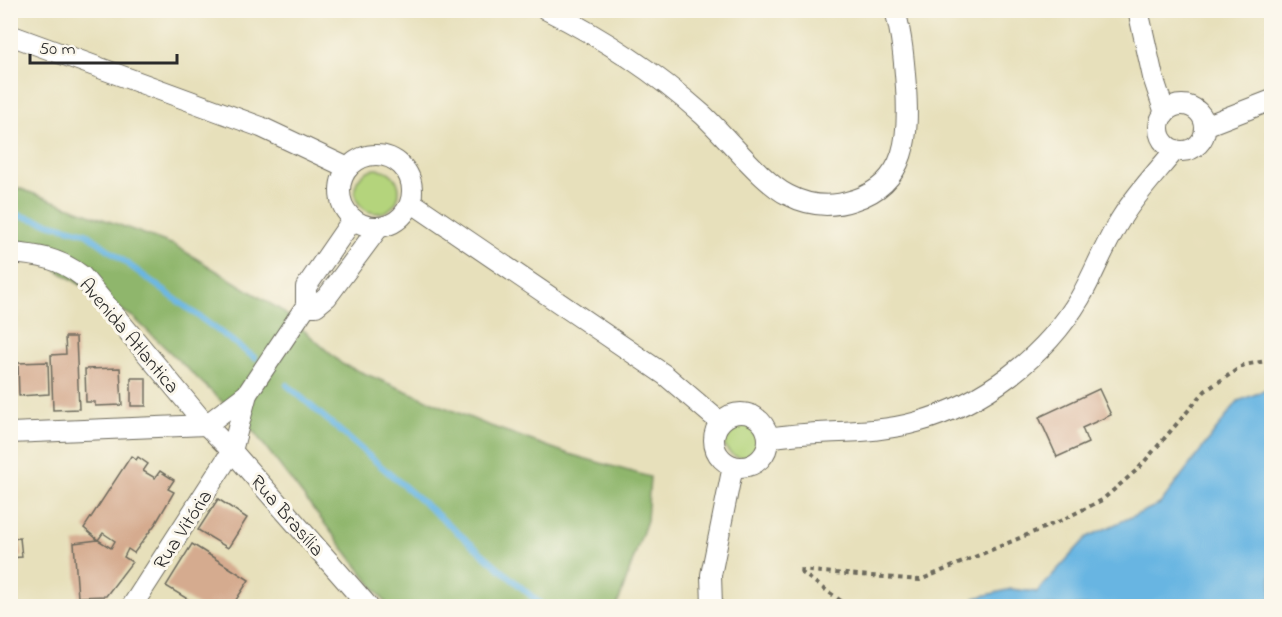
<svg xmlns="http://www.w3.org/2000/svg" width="1282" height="617" font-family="'Indie Flower',sans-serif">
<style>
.green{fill:#b4d47c;stroke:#708054;stroke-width:1.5}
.forest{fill:#8fb66c;stroke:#5d704c;stroke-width:1.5}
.water{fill:#68b5e2;stroke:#4a7086;stroke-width:1.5}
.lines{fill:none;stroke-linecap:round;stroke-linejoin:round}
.stream{stroke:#68b5e2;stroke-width:6}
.building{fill:#d5ab8f;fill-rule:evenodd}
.minor-casing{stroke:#6d6a5d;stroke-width:22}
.path{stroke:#6d6a5d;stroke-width:4;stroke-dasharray:4.5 4.5;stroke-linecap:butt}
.minor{stroke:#fff;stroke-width:20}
.labels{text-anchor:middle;stroke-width:6;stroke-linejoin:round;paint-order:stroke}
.street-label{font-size:20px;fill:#2b2b2b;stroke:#fbf7ec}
</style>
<rect width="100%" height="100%" fill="#fbf7ec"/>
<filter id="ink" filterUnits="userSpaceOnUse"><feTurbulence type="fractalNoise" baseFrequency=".0167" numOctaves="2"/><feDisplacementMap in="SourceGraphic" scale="12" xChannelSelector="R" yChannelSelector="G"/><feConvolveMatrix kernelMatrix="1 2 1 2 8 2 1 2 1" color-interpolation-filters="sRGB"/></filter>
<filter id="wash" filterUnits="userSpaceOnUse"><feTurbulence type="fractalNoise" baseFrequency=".008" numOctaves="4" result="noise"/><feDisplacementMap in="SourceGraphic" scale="24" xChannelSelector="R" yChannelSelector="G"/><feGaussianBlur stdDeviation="1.35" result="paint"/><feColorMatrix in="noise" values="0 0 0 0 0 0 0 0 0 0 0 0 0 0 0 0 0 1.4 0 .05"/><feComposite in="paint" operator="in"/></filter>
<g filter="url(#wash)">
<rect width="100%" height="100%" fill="#e7e0bb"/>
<g class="green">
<circle cx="377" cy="191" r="22"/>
<circle cx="741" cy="440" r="17"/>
</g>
<polygon class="forest" points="10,185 174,245 281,310 342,364 485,424 569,454 650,477 647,520 617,606 388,606 254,432 133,317 39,259 11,252"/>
<polygon class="water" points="1271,388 1271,606 974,606 974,598 1011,589 1037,592 1087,537 1160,504 1238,401"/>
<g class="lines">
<g class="stream">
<polyline points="10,213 86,233 255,358"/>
<polyline points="287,385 543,606"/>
</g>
</g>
<g id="blocks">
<g class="building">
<polygon points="65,337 76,337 79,409 53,410 51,355 66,354"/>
<polygon points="48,362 49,394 19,396 18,363"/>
<polygon points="120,368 122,405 95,406 95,402 86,402 85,369"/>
<rect x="131" y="378" width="15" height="28"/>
<polygon points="1099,389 1111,415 1082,428 1088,443 1057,457 1039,417"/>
<path d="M 131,456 L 136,460 L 138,457 L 148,464 L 143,471 L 155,478 L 160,471 L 174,480 L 168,489 L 174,492 L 156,523 L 134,553 L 128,549 L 124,557 L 132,562 L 106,596 L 78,597 L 74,543 L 98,540 L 84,528 ZM 103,533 L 115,541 L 111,548 L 98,540 Z"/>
<polygon points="218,499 247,518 228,548 198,530"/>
<polygon points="20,538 22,557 10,558 10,539"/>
<polygon points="192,544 249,580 232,606 199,606 166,586"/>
</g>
</g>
</g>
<g filter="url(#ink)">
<use href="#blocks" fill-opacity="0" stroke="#6d6a5d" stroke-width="1.5"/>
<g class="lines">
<g class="minor-casing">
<g id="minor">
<path d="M 547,10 C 603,38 656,73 702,114 C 725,135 764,184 788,195 C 809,206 831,208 854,200 C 908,183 909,134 906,87 C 904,60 902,36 895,10"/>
<polyline points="1138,10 1153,77 1165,113"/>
<polyline points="10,35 261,127 348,168"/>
<circle cx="1182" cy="128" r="23"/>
<polyline points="1205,126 1272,100"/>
<circle cx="376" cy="191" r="36"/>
<polyline points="411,202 665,375 720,422"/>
<path d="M 10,253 C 38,255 59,258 82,276 L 206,425 L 232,451 L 368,606"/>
<polyline points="306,306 316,306 327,297 379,227"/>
<circle cx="741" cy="440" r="27"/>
<polyline points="206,425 247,394 306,306 306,287 353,219"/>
<polyline points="10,433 206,425"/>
<path d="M 769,438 C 819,429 868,436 917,422 C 983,404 1045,357 1080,298 C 1095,272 1105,243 1122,217 C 1137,193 1157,172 1175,150"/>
<polyline points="132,606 232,451 247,394"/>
<polyline points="712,606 711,575 733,466"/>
</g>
</g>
<polyline class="path" points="848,606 798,570 920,580 1060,521 1102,500 1138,469 1205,391 1244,365 1272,360"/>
<use href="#minor" class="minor"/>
</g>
</g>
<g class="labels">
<g class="street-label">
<text transform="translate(130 335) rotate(50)" y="7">Avenida Atlantica</text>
<text transform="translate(288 515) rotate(49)" y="7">Rua Brasília</text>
<text transform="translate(182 529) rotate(-57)" y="7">Rua Vitória</text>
</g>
</g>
<rect width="1282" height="617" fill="none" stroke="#fbf7ec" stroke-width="36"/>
<path d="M30 54v9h147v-9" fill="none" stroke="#2b2b2b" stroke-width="3"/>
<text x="39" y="54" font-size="18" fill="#2b2b2b" stroke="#fbf7ec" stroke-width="4.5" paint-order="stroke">50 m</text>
</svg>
